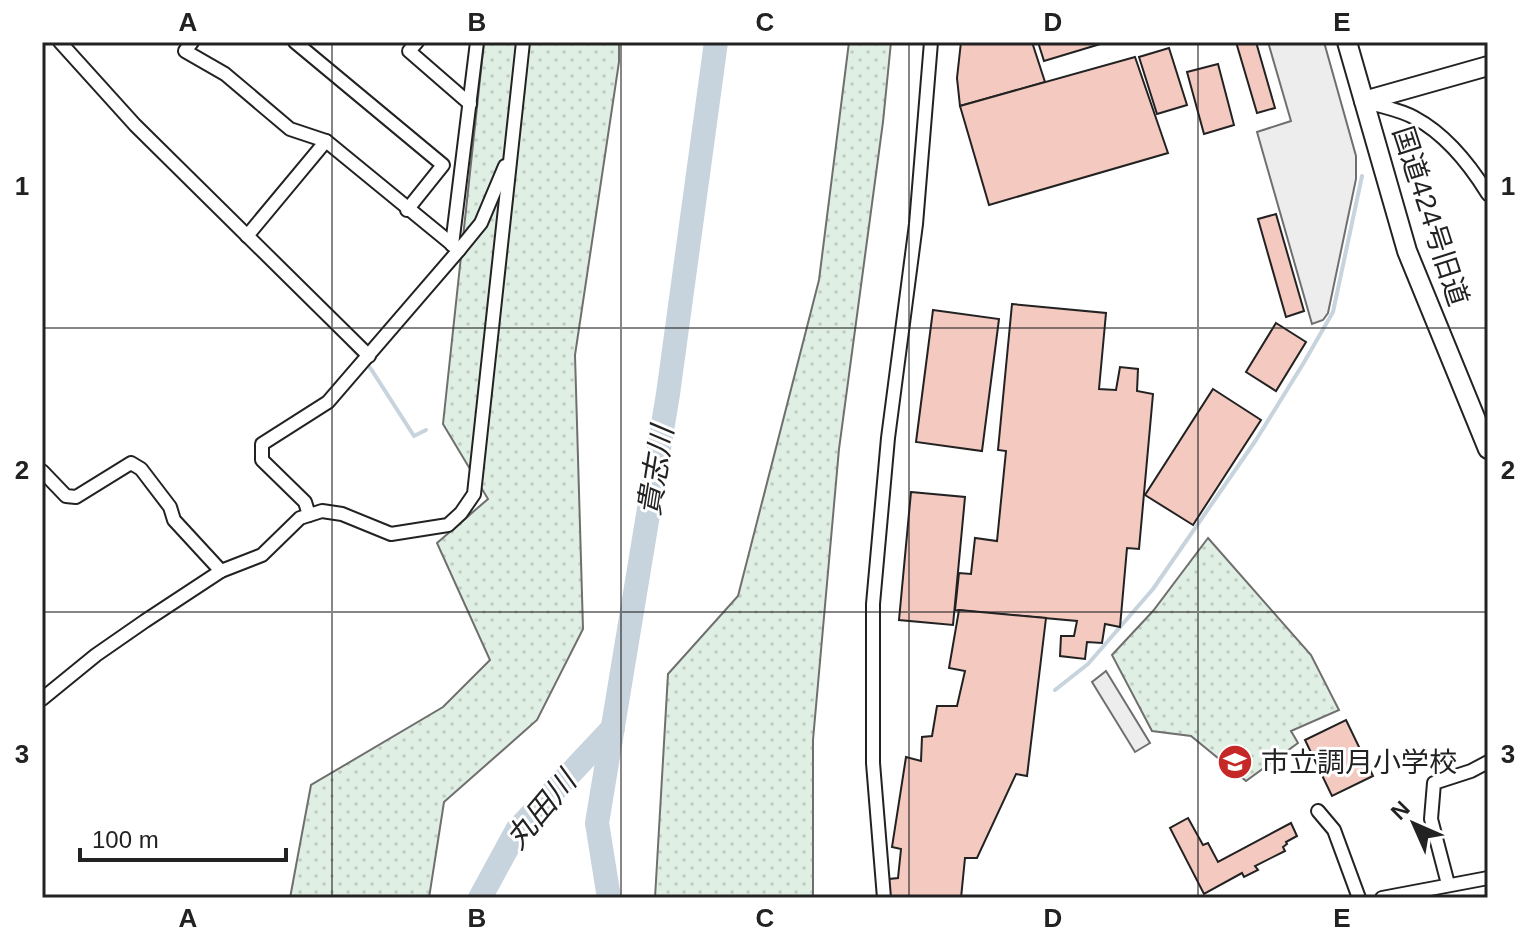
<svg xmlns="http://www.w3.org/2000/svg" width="1530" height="940" font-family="Arial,'Noto Sans JP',sans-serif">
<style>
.green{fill:url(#green-dots);stroke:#6f6f6f;stroke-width:2}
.parking{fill:#ededed;stroke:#6f6f6f;stroke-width:2}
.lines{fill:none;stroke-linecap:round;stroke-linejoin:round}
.stream{stroke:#c7d3dd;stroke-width:4}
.river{stroke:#c7d3dd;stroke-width:24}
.building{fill:#f3c9c0;stroke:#222;stroke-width:2}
.street-casing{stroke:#222;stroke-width:16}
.secondary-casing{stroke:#222;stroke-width:22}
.street{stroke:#fff;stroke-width:12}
.secondary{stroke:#fff;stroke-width:18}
.grid{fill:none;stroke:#222;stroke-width:2;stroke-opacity:0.55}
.labels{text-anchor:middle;stroke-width:6;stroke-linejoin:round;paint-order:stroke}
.street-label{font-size:28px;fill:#222;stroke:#fff}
.poi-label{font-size:28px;fill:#222;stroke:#fff;text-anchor:start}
.water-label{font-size:30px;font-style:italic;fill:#222;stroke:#fff}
.neatline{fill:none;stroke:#222;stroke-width:3}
.grid-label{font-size:26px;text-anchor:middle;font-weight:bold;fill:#222}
</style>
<defs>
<pattern id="green-dots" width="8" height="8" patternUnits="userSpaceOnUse" patternTransform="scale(2)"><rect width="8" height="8" fill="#e0efe3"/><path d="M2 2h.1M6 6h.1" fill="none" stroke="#c0cdc2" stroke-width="1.8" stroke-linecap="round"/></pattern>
</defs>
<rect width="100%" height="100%" fill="#fff"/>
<g class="green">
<polygon points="484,42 619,42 619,62 575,355 583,629 537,720 444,802 429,898 290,898 311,785 443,707 490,660 437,543 488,499 443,424"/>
<polygon points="849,42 891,42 883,122 839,449 813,740 813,898 655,898 668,674 738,596 819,280"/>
<polygon points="1208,538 1311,655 1339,710 1291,731 1298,743 1246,781 1191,736 1152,731 1112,655 1153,611"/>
</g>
<g class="parking">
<polygon points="1268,42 1324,42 1356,156 1356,179 1328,313 1323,320 1312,324 1257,132 1291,121"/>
<polygon points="1106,671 1150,743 1135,752 1092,682"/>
</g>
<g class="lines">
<g class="stream">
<polyline points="349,345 371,369 414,436 426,430"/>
<polyline points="1055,690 1088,664 1153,589 1256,440 1303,364 1333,312 1362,176"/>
</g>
<g class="river">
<polyline points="480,898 517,830 613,728"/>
<polyline points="609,898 597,823 668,394 716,42"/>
</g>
</g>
<g class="building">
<polygon points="961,42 1032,42 1045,82 960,106 957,78"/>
<polygon points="1038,42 1107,42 1044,61"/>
<polygon points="1236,42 1256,42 1275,108 1257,113"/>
<polygon points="1169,48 1187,105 1157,114 1139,57"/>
<polygon points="1135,57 1168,153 989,205 960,106"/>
<polygon points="1218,64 1234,125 1204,134 1187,72"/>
<polygon points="1276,214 1304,311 1286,317 1258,219"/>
<polygon points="1012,304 1106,313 1099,389 1116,390 1120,367 1138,369 1137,391 1153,394 1139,549 1127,548 1120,627 1105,624 1102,643 1087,642 1085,659 1060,656 1061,636 1074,636 1077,621 955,610 959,573 971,574 975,538 997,541 1006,451 998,450"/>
<polygon points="933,310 999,319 982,451 916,442"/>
<polygon points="1276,323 1306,342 1276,391 1246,372"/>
<polygon points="1213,389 1261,420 1193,525 1145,495"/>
<polygon points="911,492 965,497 953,625 899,620"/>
<polygon points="959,610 1046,618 1027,776 1016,774 977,858 965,858 961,898 890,898 889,879 898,878 901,849 892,847 906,757 921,761 922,737 932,736 937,706 957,706 965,671 949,668"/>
<polygon points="1346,720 1373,776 1332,796 1305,740"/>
<polygon points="1188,818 1203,845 1208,843 1218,862 1291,823 1297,836 1286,842 1287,844 1283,847 1285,851 1255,866 1258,870 1244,877 1242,873 1204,894 1170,828"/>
</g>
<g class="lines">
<g class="street-casing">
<g id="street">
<polyline points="60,42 135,125 369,356"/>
<polyline points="192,42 185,51 225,74 290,129 326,141 459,250 328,402 262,444 262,460 305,502 309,515"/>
<polyline points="295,42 443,165 407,210"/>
<polyline points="417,42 409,51 470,104"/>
<path d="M 1367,102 C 1383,107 1401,110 1415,118 C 1445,134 1470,165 1488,194"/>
<polyline points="247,236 326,141"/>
<polyline points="452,245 477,42"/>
<polyline points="459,250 481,223 505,166"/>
<polyline points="42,471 66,496 76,497 131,463 141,469 170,507 174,520 221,571"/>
<polyline points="42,699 96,655 145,621 221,571 262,555 300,518 322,511 342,514 391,534 448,525 461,513 474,494 523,42"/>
<polyline points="1318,811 1334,830 1359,898"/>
<polyline points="1448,884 1431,819 1434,783 1471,771 1488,762"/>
<polyline points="884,898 873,763 873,604 888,438 916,224 931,42"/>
<polyline points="1382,898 1488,878"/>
</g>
</g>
<g class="secondary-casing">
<g id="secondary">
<polyline points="1347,42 1407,251 1488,449"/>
<polyline points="1364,101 1488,66"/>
</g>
</g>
<use href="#street" class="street"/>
<use href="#secondary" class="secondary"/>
</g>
<path class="grid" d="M 332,42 L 332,898M 621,42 L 621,898M 909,42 L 909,898M 1198,42 L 1198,898M 42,328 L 1488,328M 42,612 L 1488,612"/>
<defs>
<g id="school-disc" transform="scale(1.8)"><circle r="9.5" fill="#c62828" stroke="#fff"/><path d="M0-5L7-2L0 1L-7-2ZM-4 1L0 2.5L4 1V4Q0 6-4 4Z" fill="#fff"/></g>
</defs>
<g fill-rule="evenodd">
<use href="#school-disc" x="1235" y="762"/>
</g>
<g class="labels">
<g class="street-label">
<text transform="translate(1431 216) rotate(72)" y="10">国道424号旧道</text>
</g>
<g class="poi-label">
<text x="1261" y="772">市立調月小学校</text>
</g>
<g class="water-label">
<text transform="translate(656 471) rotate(-81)" y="10">貴志川</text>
<text transform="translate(541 810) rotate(-50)" y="10">丸田川</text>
</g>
</g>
<rect width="1530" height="940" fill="none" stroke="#ffffff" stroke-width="88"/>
<g transform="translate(1414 824) rotate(315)" stroke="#ffffff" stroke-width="6" paint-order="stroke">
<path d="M0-6L14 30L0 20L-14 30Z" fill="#222222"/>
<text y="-12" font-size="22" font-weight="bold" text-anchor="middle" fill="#222222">N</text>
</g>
<path d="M80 848v12h206v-12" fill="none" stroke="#222222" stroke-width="4"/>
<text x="92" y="848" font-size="24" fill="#222222" stroke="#ffffff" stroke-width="6" paint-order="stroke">100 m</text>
<rect x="44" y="44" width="1442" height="852" class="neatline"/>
<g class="grid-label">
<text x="188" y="31">A</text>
<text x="477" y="31">B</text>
<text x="765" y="31">C</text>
<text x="1053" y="31">D</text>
<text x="1342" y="31">E</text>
<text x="22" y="195">1</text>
<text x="1508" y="195">1</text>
<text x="22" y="479">2</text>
<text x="1508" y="479">2</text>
<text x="22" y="763">3</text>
<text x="1508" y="763">3</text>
<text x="188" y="927">A</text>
<text x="477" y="927">B</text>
<text x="765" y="927">C</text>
<text x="1053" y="927">D</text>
<text x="1342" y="927">E</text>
</g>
</svg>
